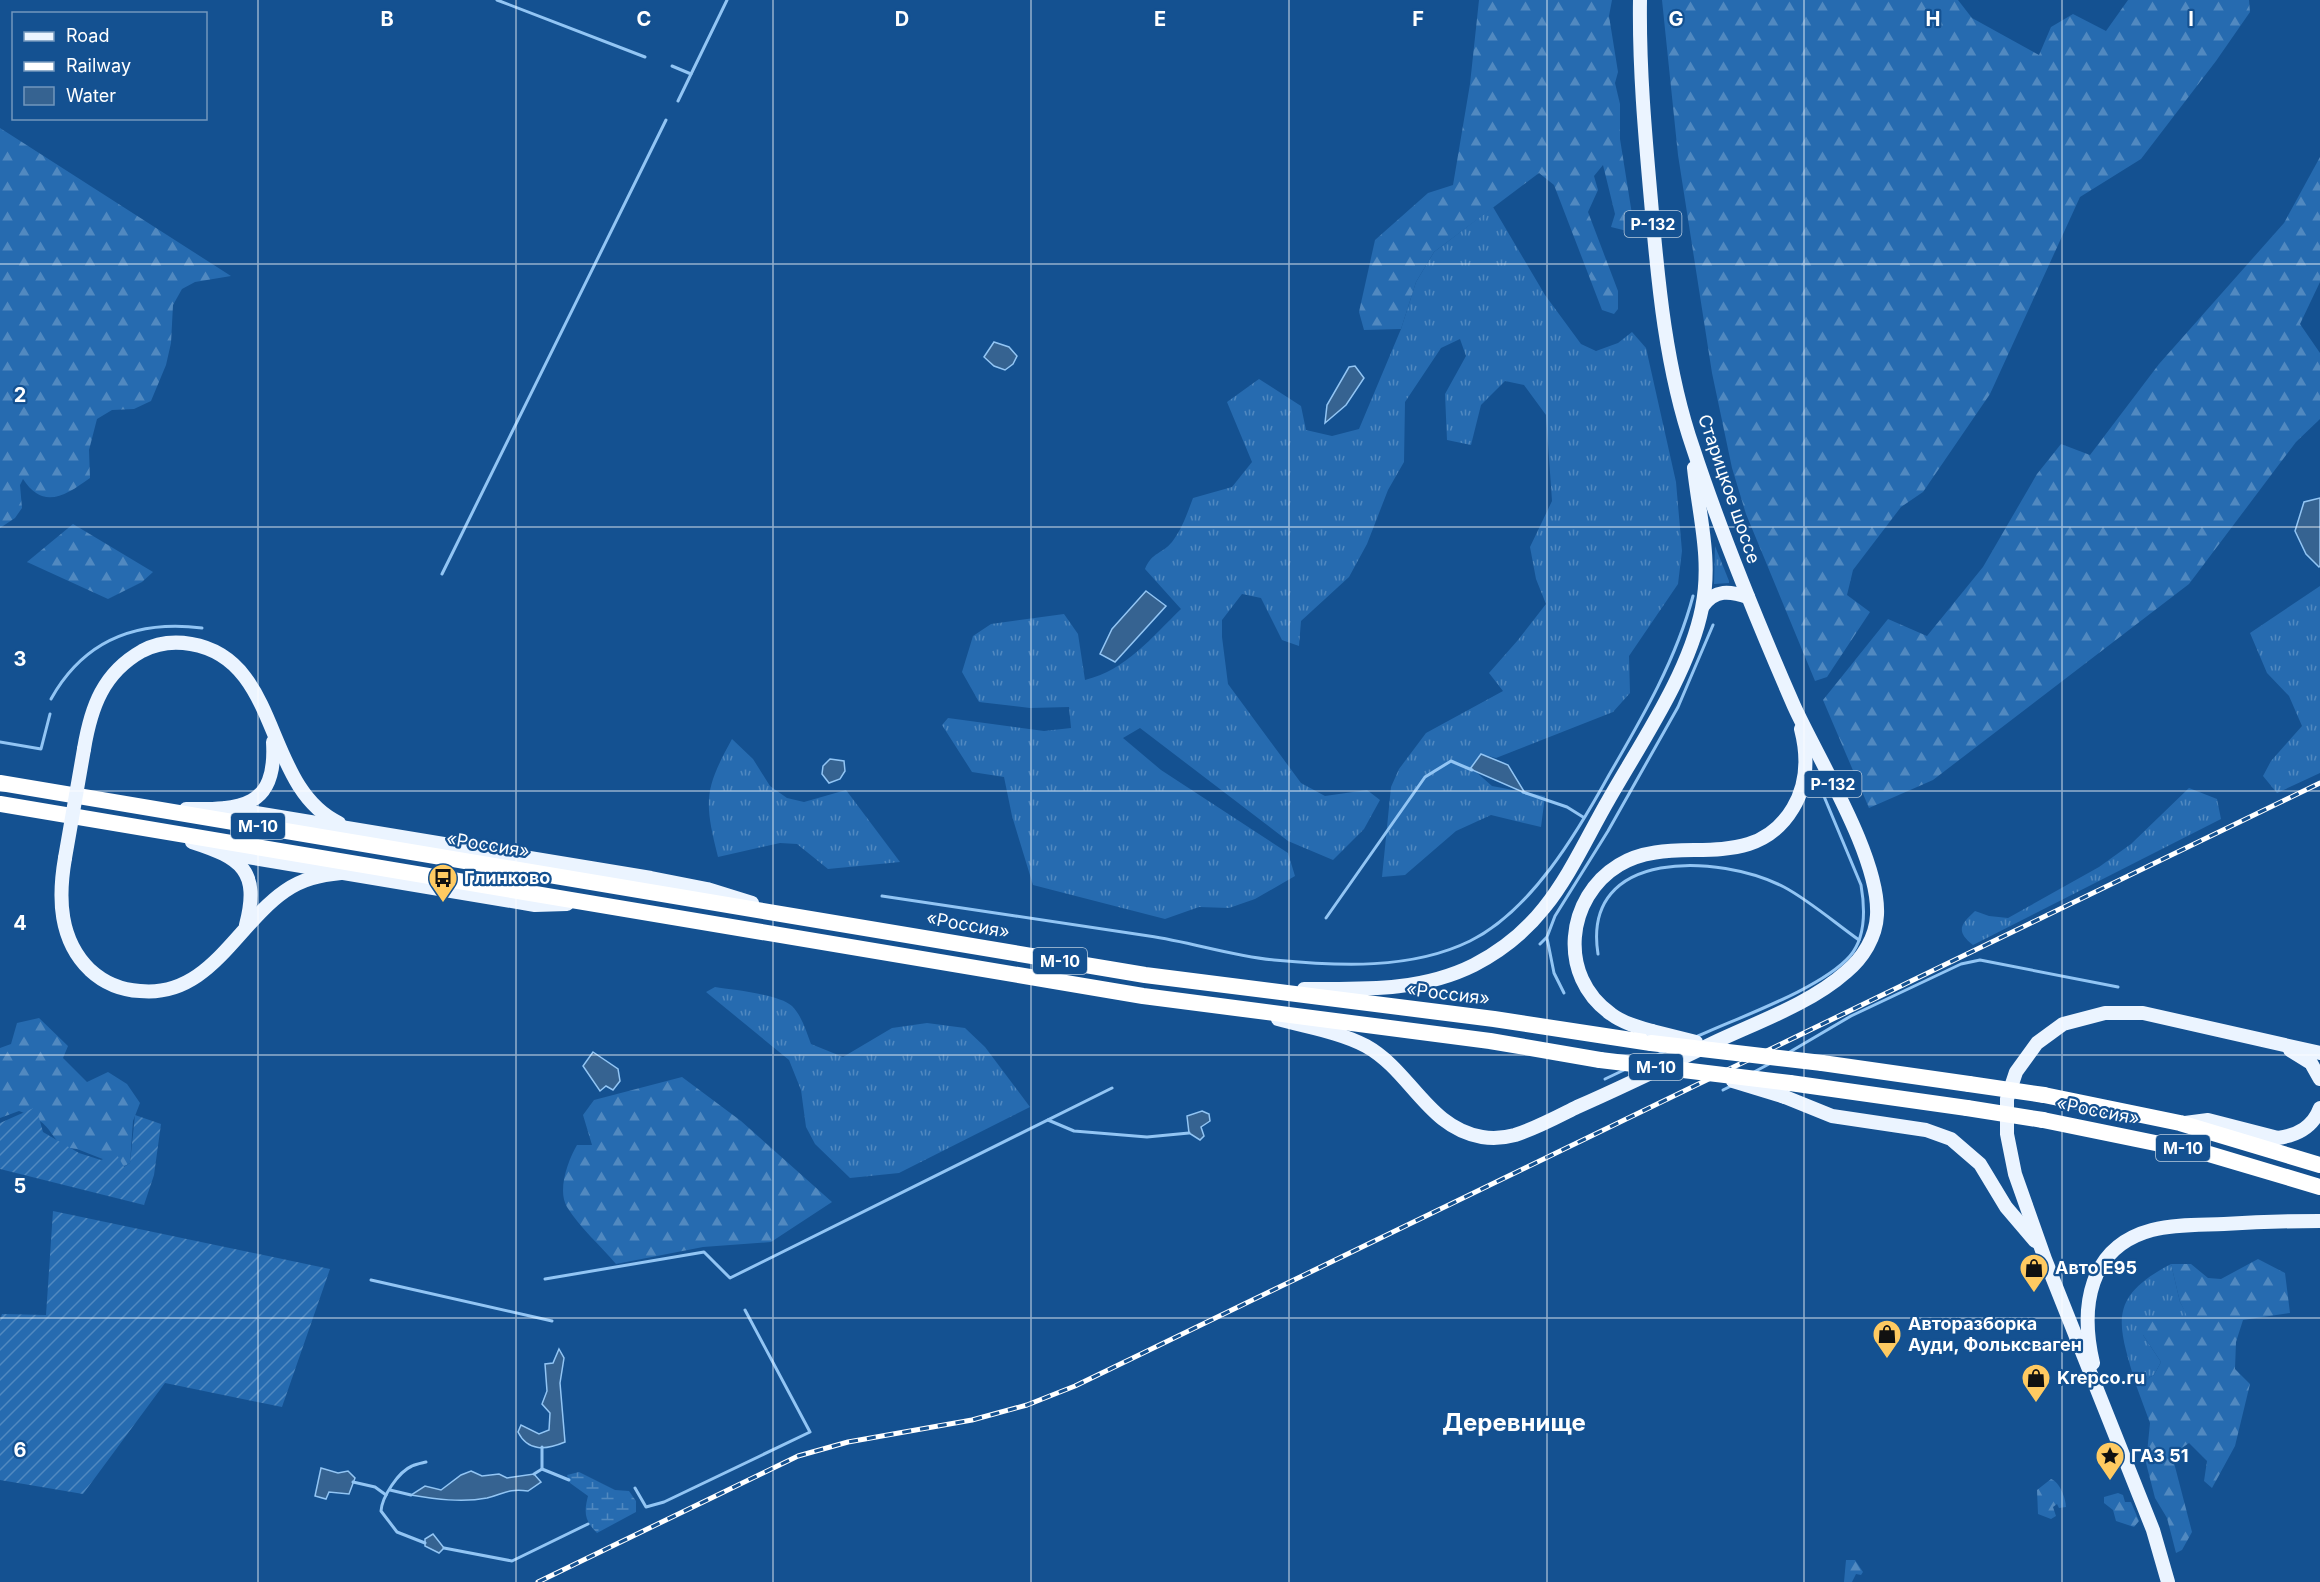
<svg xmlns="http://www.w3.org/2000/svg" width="2320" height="1582" font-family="Inter,sans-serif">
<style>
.grass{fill:url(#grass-tufts)}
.forest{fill:url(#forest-firs)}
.wetland{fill:url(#wetland-marsh)}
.garden{fill:url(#garden-furrows)}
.water{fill:#366391;stroke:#92c5f4;stroke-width:1.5}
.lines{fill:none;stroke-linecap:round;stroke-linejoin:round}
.stream{stroke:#92c5f4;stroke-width:3}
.major{stroke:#ebf4ff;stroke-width:14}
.highway{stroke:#fff;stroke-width:16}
.rail-casing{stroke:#fff;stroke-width:5}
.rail{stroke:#145191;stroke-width:3;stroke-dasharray:9;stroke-linecap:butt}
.major-bridge{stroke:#ebf4ff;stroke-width:14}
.highway-bridge{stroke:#fff;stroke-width:16}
.grid{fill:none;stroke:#fff;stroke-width:1.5;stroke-opacity:0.55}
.labels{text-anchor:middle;stroke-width:4.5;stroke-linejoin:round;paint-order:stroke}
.shield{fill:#145191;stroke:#b8cbde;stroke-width:1.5}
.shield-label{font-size:16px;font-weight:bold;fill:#fff}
.street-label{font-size:18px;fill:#fff;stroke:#145191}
.poi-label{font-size:18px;font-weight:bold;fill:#fff;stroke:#145191;text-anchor:start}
.district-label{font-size:24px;font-weight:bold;fill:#fff;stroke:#145191}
.grid-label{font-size:20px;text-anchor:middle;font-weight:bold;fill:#fff;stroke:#145191;stroke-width:4.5;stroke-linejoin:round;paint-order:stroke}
</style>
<defs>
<pattern id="grass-tufts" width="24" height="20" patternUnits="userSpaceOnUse" patternTransform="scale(1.5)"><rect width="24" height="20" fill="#266bb0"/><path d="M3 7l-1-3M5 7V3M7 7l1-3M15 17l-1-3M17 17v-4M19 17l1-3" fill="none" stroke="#5189c0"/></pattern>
<pattern id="forest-firs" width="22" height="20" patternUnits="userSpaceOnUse" patternTransform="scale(1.5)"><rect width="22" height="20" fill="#266bb0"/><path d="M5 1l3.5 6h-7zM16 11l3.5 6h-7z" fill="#5189c0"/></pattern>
<pattern id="wetland-marsh" width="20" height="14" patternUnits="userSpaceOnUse" patternTransform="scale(1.5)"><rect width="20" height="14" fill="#266bb0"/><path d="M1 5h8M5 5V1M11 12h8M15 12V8" fill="none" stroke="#5189c0"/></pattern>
<pattern id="garden-furrows" width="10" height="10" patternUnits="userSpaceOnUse" patternTransform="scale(1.5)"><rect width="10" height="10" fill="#266bb0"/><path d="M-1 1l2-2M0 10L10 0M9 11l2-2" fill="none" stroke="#5189c0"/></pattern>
</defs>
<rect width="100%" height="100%" fill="#145191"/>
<g class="grass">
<path d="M 1493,207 L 1545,295 L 1581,344 L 1596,351 L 1618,343 L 1632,332 L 1646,348 L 1676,482 L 1682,551 L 1678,584 L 1629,656 L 1630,693 L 1613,712 L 1496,758 L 1481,754 L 1475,771 L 1492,786 L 1545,796 L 1541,827 L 1491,815 L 1456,831 L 1405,875 L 1382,877 L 1391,787 L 1399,769 L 1426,733 L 1503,691 L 1489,673 L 1518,640 L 1546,604 L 1536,579 L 1530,547 L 1552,501 L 1546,415 L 1524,385 L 1505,381 L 1481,405 L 1471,445 L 1447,440 L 1445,394 L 1466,356 L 1460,339 L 1441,348 L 1405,402 L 1404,462 L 1388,490 L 1367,544 L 1349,577 L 1301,621 L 1299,646 L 1282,640 L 1261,598 L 1242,594 L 1222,620 L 1222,637 L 1228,684 L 1301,783 L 1325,796 L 1367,790 L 1380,800 L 1364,829 L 1333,860 L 1288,841 L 1140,728 L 1123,738 L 1161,770 L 1288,853 L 1295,876 L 1255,899 L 1229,908 L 1199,907 L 1165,919 L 1033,885 L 1012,816 L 1004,777 L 972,772 L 942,725 L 948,718 L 1044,731 L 1071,728 L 1069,707 L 1030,708 L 979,702 L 962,672 L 973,636 L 991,624 L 1064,614 L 1078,634 L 1085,680 C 1126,670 1152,637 1181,609 L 1145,569 C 1152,552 1162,554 1172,542 C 1182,529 1187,514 1193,498 L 1232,487 L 1252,462 L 1227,402 L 1259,379 L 1301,406 L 1306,430 L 1332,436 L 1359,429 L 1401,329 L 1416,282 L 1434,252 Z"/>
<polygon points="1715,546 1729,581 1729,583 1714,584"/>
<polygon points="2320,586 2320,773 2277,793 2263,776 2271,761 2302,726 2289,696 2267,673 2250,633"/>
<path d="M 732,739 L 753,759 L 770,786 L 787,798 L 804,802 L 846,790 L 900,862 L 828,869 L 797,844 L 780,843 L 718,857 C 704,801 704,790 732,739 Z"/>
<path d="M 2189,788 L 2217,799 L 2221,819 L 1973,945 C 1955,931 1961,924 1975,911 L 1989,916 L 2008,918 L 2099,867 L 2131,844 Z"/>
<path d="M 715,987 C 733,990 779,994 792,1006 C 802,1016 806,1031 811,1044 L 843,1057 L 892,1028 L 927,1023 L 965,1028 L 985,1047 L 1030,1107 L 899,1173 L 850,1178 L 815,1144 L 806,1127 L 801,1090 L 789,1060 L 706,992 Z"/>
<path d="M 2171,1264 L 2180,1302 L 2190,1320 L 2143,1335 L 2161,1362 L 2154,1375 L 2136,1385 C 2118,1324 2106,1298 2171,1264 Z"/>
</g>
<g class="forest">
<polygon points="1479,0 1612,0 1609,16 1618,72 1615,83 1620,104 1620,139 1635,233 1611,227 1615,214 1603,165 1594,176 1598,190 1588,212 1618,291 1618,309 1614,314 1602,310 1554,185 1539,173 1434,252 1416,282 1401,329 1364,330 1359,312 1375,240 1428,193 1453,185 1470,84"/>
<polygon points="1662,0 1958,0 1972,18 2039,55 2051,27 2073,14 2106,31 2128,0 2249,0 2250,12 2216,61 2141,159 2080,197 1990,394 1923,492 1901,507 1853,570 1847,595 1870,612 1827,677 1815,681 1746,514 1732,468 1712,373 1678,155"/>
<path d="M 0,128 L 231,276 L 195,282 L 182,289 L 173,305 L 171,343 L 166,365 L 151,401 L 134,409 L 112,410 L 97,419 L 89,450 L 90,478 C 65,496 43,510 23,479 L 20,485 L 22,508 L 15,518 L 0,528 Z"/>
<polygon points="2320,157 2320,282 2300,324 2320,353 2320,419 2296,442 2189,584 1933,780 1869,808 1823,700 1888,619 1927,636 1983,567 2037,474 2061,444 2090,455 2159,364 2284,223"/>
<polygon points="73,524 153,572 142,582 108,599 27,562"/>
<path d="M 39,1018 L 68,1046 L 63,1058 L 87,1082 L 108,1072 L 127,1084 L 140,1103 L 133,1121 L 130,1163 L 123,1167 L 77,1149 L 62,1147 C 44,1125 48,1122 19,1111 L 0,1118 L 0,1048 L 11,1044 L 17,1023 Z"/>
<path d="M 682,1077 L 741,1121 L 832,1202 L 771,1242 L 703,1247 L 616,1264 C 601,1246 580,1228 567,1207 C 557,1191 568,1160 577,1145 L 592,1145 L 583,1115 L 594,1100 Z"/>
<polygon points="2258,1259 2285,1273 2290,1313 2243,1320 2236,1342 2235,1369 2250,1384 2235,1446 2212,1488 2204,1481 2207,1461 2189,1443 2172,1455 2192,1532 2182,1550 2176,1553 2167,1518 2155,1498 2146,1463 2150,1423 2136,1385 2154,1375 2161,1362 2143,1335 2146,1320 2189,1320 2180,1302 2171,1264 2191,1264 2208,1278 2221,1279"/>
<path d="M 2051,1479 C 2060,1482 2066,1499 2066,1507 L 2059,1508 L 2057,1504 L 2053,1507 L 2056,1516 L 2051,1519 L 2038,1514 L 2037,1490 Z"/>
<polygon points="2118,1493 2123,1495 2125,1502 2131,1502 2139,1521 2134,1527 2116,1521 2113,1510 2104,1503 2104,1497"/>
<polygon points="1846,1560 1855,1560 1863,1572 1861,1575 1856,1574 1852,1582 1844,1582"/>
</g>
<path class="wetland" d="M 579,1472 L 615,1490 L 629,1491 L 636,1501 L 636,1512 L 597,1533 C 584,1520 584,1512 588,1496 L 570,1483 L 567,1475 Z"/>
<g class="garden">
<polygon points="36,1107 43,1132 79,1153 101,1160 116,1153 124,1167 130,1163 135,1115 161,1124 154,1175 144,1205 0,1169 0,1123"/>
<polygon points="53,1211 330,1269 282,1407 165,1383 83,1494 0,1480 0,1320 2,1314 46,1315"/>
</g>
<g class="water">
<polygon points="994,342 1009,347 1017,356 1013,364 1005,370 994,366 984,357"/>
<polygon points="1355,366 1364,378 1346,405 1325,423 1327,405 1349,367"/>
<polygon points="2320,498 2320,566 2319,567 2306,554 2295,531 2304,502"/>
<polygon points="1146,591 1166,606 1115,662 1100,654 1112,629"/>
<polygon points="1481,754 1508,765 1525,793 1470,769"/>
<polygon points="830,759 844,761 845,771 840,779 829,783 822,774 823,766"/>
<polygon points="593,1052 618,1069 620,1081 613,1090 606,1086 600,1091 583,1066"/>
<polygon points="1202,1111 1209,1114 1210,1121 1201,1127 1204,1136 1200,1140 1189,1133 1187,1116"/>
<path d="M 559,1349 L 564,1358 L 560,1383 L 565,1442 C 546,1450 528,1452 518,1432 L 521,1425 L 539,1434 L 549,1430 L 550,1413 L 542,1404 L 547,1391 L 545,1364 L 553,1363 Z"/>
<polygon points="321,1468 338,1473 348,1471 355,1478 349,1494 329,1492 326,1499 315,1496"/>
<path d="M 471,1471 L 482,1476 L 499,1474 L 507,1478 L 534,1474 L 541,1482 L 528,1491 C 508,1488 504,1494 487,1498 C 462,1503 435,1499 411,1495 L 425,1486 L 441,1490 L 461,1475 Z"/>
<polygon points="433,1534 444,1548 439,1553 425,1546 425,1539"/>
</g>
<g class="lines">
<g class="stream">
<polyline points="497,0 645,57"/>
<polyline points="672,66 691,74"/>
<polyline points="678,101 727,0"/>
<polyline points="442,574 666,120"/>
<path d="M 51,699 C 84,640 137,620 202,628"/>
<polyline points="0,742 41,749 50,714"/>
<polyline points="1523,792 1567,807 1583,817"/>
<path d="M 882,896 C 971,910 1060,922 1149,936 C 1191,942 1232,956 1274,960 C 1338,966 1411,970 1470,941 C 1531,911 1577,833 1609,775 C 1642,718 1676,660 1693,596"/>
<polyline points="1326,918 1425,777 1451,761 1472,770"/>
<polyline points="1547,938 1554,973 1564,993"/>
<polyline points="1540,944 1547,937 1555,916 1608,831 1678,707 1713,625"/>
<path d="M 1598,954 C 1581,847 1720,854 1784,887 C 1810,901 1835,923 1859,940"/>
<path d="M 1696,1037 C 1737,1018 1821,989 1850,956 C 1866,937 1865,908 1861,885 L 1818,782"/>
<polyline points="1788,1053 1851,1016 1961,964 1980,960 2118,987"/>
<polyline points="1649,1059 1665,1051"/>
<polyline points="1754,1072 1769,1064"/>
<polyline points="1605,1079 1624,1070"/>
<polyline points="1723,1090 1733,1085"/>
<polyline points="1048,1120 1074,1131 1147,1137 1189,1133"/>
<polyline points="545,1279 704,1252 730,1278 1112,1088"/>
<polyline points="371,1280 552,1321"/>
<polyline points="542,1447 542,1469"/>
<polyline points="534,1474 542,1469 569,1480"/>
<polyline points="353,1482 375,1487 386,1495"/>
<polyline points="635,1488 646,1507 664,1502 810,1432 745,1310"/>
<polyline points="390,1490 411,1495"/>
<path d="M 425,1543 L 397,1532 L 381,1511 C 382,1497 398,1472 412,1466 C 416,1464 422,1463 426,1462"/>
<polyline points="444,1548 512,1561 588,1524"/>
</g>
<g class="major">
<path d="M 1703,606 C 1715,589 1730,591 1748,597"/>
<path d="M 84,749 C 91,707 103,673 142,651 C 157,643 174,641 191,644 C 282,659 263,787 339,823"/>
<polyline points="226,808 651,878 707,889 752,903"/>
<path d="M 186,809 C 241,810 277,808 273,742"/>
<path d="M 192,842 C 242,858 260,871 246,925"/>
<polyline points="223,853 535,905 567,904"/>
<path d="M 65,858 C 58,898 59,940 90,970 C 103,982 121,990 140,991 C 209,998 236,925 285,891 C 302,879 320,875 341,873"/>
<path d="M 1304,989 C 1362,989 1420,992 1474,965 C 1501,951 1525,932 1544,908 C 1570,876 1588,835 1609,799 C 1642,741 1689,673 1702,608 C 1712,560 1699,515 1694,468"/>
<path d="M 1278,1019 C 1306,1027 1340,1032 1366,1046 C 1411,1071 1428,1128 1482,1137 C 1494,1139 1504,1138 1515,1135 C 1537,1128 1557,1117 1577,1107 C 1623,1087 1668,1065 1713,1043 C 1757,1022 1810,1004 1846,972 C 1863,958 1876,937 1877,915 C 1880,858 1818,759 1794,706 C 1757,621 1722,536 1693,448 C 1666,370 1658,283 1651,201 C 1645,134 1639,67 1640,0"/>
<path d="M 1652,1031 C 1638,1027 1623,1023 1611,1014 C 1557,976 1566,897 1619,865 C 1674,831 1752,877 1793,808 C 1808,783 1808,756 1801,729"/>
<polyline points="2290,1050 2311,1063 2320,1079"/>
<polyline points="1785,1097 1832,1116 1926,1130 1951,1139 1980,1164 2006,1207 2035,1241"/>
<path d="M 2185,1123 L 2208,1120 L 2278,1138 C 2298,1135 2313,1127 2320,1108"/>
<path d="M 2093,1363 C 2080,1308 2088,1247 2152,1230 C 2175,1224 2200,1225 2224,1224 C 2256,1222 2288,1221 2320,1221"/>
<polyline points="2168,1582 2153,1530 2045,1259 2015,1174 2007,1134 2007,1099 2016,1072 2037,1043 2063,1024 2105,1013 2143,1013 2320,1053"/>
</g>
<g class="highway">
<polyline points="0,783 1145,975 1494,1019 1651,1043"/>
<polyline points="0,804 1143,996 1490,1041 1600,1060"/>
<polyline points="1822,1063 1969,1084"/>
<polyline points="1790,1083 1967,1108"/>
<polyline points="2044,1095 2180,1123 2320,1165"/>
<polyline points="2043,1120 2209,1154 2320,1187"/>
</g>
<g class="rail-casing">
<polyline id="rail" points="538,1582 798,1456 848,1442 972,1420 1027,1405 1075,1386 2320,783"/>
</g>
<use href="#rail" class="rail"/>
<g class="major-bridge">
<polyline points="65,858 84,749"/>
<polyline points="1652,1031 1696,1042"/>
<polyline points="1733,1081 1785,1097"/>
</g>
<g class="highway-bridge">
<polyline points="1651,1043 1822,1063"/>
<polyline points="1600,1060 1790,1083"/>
<polyline points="1969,1084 2044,1095"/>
<polyline points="1967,1108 2043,1120"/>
</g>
</g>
<path class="grid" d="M 258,0 L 258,1582M 516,0 L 516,1582M 773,0 L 773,1582M 1031,0 L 1031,1582M 1289,0 L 1289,1582M 1547,0 L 1547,1582M 1804,0 L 1804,1582M 2062,0 L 2062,1582M 0,264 L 2320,264M 0,527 L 2320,527M 0,791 L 2320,791M 0,1055 L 2320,1055M 0,1318 L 2320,1318"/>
<defs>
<g id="bus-pin" transform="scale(1.5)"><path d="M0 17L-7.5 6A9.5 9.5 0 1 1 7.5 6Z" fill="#ffca61" stroke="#145191"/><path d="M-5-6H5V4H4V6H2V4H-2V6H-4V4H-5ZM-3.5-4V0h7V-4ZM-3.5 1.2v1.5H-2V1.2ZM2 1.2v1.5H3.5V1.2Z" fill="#111"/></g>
<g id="shop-pin" transform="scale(1.5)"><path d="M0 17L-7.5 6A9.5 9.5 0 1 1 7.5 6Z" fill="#ffca61" stroke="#145191"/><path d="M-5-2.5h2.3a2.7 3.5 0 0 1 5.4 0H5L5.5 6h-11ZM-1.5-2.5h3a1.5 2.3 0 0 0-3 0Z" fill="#111"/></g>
<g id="sight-pin" transform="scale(1.5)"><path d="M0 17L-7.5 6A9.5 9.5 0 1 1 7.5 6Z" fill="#ffca61" stroke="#145191"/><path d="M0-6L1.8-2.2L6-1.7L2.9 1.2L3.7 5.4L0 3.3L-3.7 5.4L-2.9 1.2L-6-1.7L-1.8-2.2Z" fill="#111"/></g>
</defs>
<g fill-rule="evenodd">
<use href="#bus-pin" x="443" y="878"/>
<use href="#shop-pin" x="2034" y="1268"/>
<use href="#shop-pin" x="1887" y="1334"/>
<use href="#shop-pin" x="2036" y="1378"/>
<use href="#sight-pin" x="2110" y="1456"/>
</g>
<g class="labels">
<g class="shield">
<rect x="1624.5" y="211" width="57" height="26" rx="4.5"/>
<rect x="1804.5" y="771" width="57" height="26" rx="4.5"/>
<rect x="231" y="813" width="54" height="26" rx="4.5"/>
<rect x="1033" y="948" width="54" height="26" rx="4.5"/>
<rect x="1629" y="1054" width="54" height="26" rx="4.5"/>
<rect x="2156" y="1135" width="54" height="26" rx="4.5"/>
</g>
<g class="shield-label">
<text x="1653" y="230">Р-132</text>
<text x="1833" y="790">Р-132</text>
<text x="258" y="832">М-10</text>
<text x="1060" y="967">М-10</text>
<text x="1656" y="1073">М-10</text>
<text x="2183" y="1154">М-10</text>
</g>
<g class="street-label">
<text transform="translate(1729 489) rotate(71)" y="6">Старицкое шоссе</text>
<text transform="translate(488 845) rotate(9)" y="6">«Россия»</text>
<text transform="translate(968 925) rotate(10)" y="6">«Россия»</text>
<text transform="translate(1448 994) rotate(7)" y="6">«Россия»</text>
<text transform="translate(2098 1111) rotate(11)" y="6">«Россия»</text>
</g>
<g class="poi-label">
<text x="464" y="884">Глинково</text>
<text x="2055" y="1274">Авто E95</text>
<text x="1908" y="1330">Авторазборка<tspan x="1908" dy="21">Ауди, Фольксваген</tspan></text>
<text x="2057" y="1384">Krepco.ru</text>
<text x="2131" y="1462">ГАЗ 51</text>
</g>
<g class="district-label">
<text x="1514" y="1431">Деревнище</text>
</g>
</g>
<g class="grid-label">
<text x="387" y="26">B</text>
<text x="644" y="26">C</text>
<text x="902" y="26">D</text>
<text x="1160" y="26">E</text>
<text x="1418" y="26">F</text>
<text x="1676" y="26">G</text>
<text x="1933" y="26">H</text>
<text x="2191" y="26">I</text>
<text x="20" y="402">2</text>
<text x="20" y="666">3</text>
<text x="20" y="930">4</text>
<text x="20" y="1193">5</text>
<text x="20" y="1457">6</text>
</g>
<rect x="12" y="12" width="195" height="108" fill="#145191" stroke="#7297bd" stroke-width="1.5"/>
<rect x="24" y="32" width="30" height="9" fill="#ebf4ff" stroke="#7297bd" stroke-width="1.5"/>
<text x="66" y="42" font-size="18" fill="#ffffff">Road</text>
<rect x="24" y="62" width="30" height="9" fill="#ffffff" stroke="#7297bd" stroke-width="1.5"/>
<text x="66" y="72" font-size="18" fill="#ffffff">Railway</text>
<rect x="24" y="87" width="30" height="18" fill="#366391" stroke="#7297bd" stroke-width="1.5"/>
<text x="66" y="102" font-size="18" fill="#ffffff">Water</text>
</svg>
